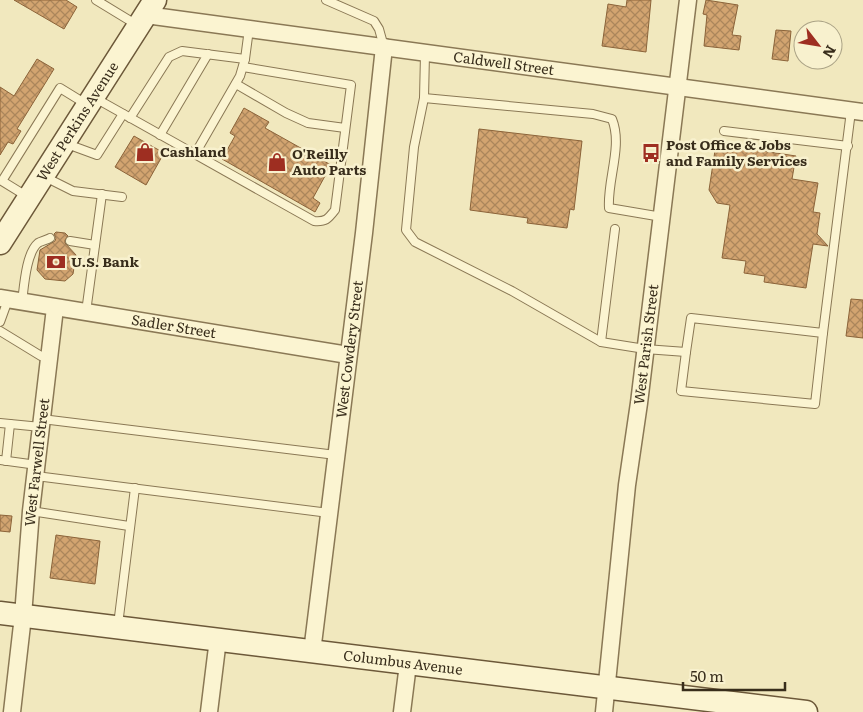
<svg xmlns="http://www.w3.org/2000/svg" width="863" height="712" font-family="Literata,serif">
<style>
.building{fill:url(#building-cross-hatch);stroke:#8b6339}
.lines{fill:none;stroke-linecap:round;stroke-linejoin:round}
.lane-casing{stroke:#8a7855;stroke-width:10}
.street-casing{stroke:#8a7855;stroke-width:19}
.secondary-casing{stroke:#6c5839;stroke-width:25}
.lane{stroke:#fbf4d1;stroke-width:8}
.street{stroke:#fbf4d1;stroke-width:16}
.secondary{stroke:#fbf4d1;stroke-width:22}
.labels{text-anchor:middle;stroke-width:5;stroke-linejoin:round;paint-order:stroke}
.street-label{font-size:14px;fill:#382d1b;stroke:#f8f1ce}
.poi-label{font-size:14px;font-weight:bold;fill:#382d1b;stroke:#f8f1ce;text-anchor:start}
</style>
<defs>
<pattern id="building-cross-hatch" width="8" height="8" patternUnits="userSpaceOnUse" patternTransform="scale(1.25)"><rect width="8" height="8" fill="#d2a470"/><path d="M0 0l8 8M0 8l8-8" fill="none" stroke="#ab865b"/></pattern>
</defs>
<rect width="100%" height="100%" fill="#f1e8be"/>
<g class="building">
<polygon points="14,0 66,0 77,7 64,29"/>
<polygon points="627,0 651,0 646,52 602,46 608,4 626,7"/>
<polygon points="706,0 738,5 732,35 741,36 739,50 704,46 707,15 703,14"/>
<polygon points="776,30 791,31 788,61 772,59"/>
<polygon points="37,59 54,69 17,129 21,131 13,144 8,142 0,155 0,87 14,96"/>
<polygon points="244,108 269,122 265,128 331,165 313,198 320,203 315,212 222,159 235,136 230,133"/>
<polygon points="479,129 582,141 574,210 570,209 567,228 527,223 528,218 470,210"/>
<polygon points="134,136 164,153 146,185 115,167"/>
<polygon points="716,144 796,156 792,179 818,183 813,212 820,213 817,234 828,246 813,244 806,288 764,282 765,276 744,273 746,261 722,258 730,205 717,203 709,190"/>
<polygon points="56,232 65,233 68,236 65,240 65,243 76,255 73,274 65,281 45,279 37,270 40,250 55,241 56,238 54,234"/>
<polygon points="851,299 863,300 863,338 846,336"/>
<polygon points="0,515 12,516 10,532 0,531"/>
<polygon points="56,535 100,541 95,584 50,578"/>
</g>
<g class="lines">
<g class="lane-casing">
<g id="lane">
<polyline points="96,0 137,25"/>
<polyline points="326,0 374,21 379,29 384,47"/>
<polyline points="425,54 424,98 414,147 406,230 415,242 512,291 601,342 645,349 686,352 691,318 823,333 851,111"/>
<polyline points="236,84 286,113 308,123 345,128"/>
<path d="M 95,98 L 314,221 C 326,222 328,219 335,210 L 351,85 L 243,67"/>
<path d="M 424,98 L 593,114 L 612,119 C 623,146 607,180 609,208 L 662,217"/>
<polyline points="130,118 169,57 182,51 245,59"/>
<polyline points="724,131 848,146"/>
<polyline points="160,135 208,54"/>
<polyline points="67,144 97,155 123,114"/>
<polyline points="195,154 240,76 245,59 249,29"/>
<polyline points="45,177 73,191 122,197"/>
<polyline points="28,197 2,181 60,88 86,104"/>
<polyline points="70,241 95,245"/>
<path d="M 22,302 C 24,287 26,253 38,243 C 41,241 47,240 50,238"/>
<polyline points="86,312 102,194"/>
<polyline points="0,322 8,300"/>
<polyline points="0,331 41,356 49,359"/>
<polyline points="601,342 615,229"/>
<polyline points="686,352 681,391 815,404 823,333"/>
<polyline points="42,419 336,455"/>
<polyline points="0,423 41,427"/>
<polyline points="0,460 37,465"/>
<polyline points="6,461 10,424"/>
<polyline points="36,476 329,513"/>
<polyline points="31,511 129,526"/>
<polyline points="118,625 135,488"/>
</g>
</g>
<g class="street-casing">
<g id="street">
<path id="s1" d="M 146,15 L 863,112"/>
<path id="s2" d="M 0,298 L 348,355"/>
<path id="s3" d="M 312,652 L 364,233 L 384,47"/>
<path id="s4" d="M 12,712 L 23,616 L 31,511 L 55,308"/>
<polyline points="209,712 218,639"/>
<polyline points="402,712 408,664"/>
<path id="s5" d="M 604,712 L 627,485 L 639,403 L 688,0"/>
</g>
</g>
<g class="secondary-casing">
<g id="secondary">
<path id="s6" d="M 0,243 L 155,0"/>
<path id="s7" d="M 0,613 L 806,712"/>
</g>
</g>
<use href="#lane" class="lane"/>
<use href="#street" class="street"/>
<use href="#secondary" class="secondary"/>
</g>
<defs>
<g id="shop-bare" transform="scale(1.5)"><path d="M-5-2.5h2.3a2.7 3.5 0 0 1 5.4 0H5L5.5 6h-11ZM-1.5-2.5h3a1.5 2.3 0 0 0-3 0Z" fill="#9e2e21" stroke="#f8f1ce" stroke-width="2.5" paint-order="stroke"/></g>
<g id="bus-bare" transform="scale(1.5)"><path d="M-5-6H5V4H4V6H2V4H-2V6H-4V4H-5ZM-3.5-4V0h7V-4ZM-3.5 1.2v1.5H-2V1.2ZM2 1.2v1.5H3.5V1.2Z" fill="#9e2e21" stroke="#f8f1ce" stroke-width="2.5" paint-order="stroke"/></g>
<g id="bank-bare" transform="scale(1.5)"><path d="M-6-4H6V4H-6ZM0-2.3a2.3 2.3 0 1 0 0 4.6a2.3 2.3 0 1 0 0-4.6Z" fill="#9e2e21" stroke="#f8f1ce" stroke-width="2.5" paint-order="stroke"/></g>
</defs>
<g fill-rule="evenodd">
<use href="#shop-bare" x="145" y="152"/>
<use href="#bus-bare" x="651" y="153"/>
<use href="#shop-bare" x="277" y="162"/>
<use href="#bank-bare" x="56" y="262"/>
</g>
<g class="labels">
<g class="street-label">
<text dy="5" stroke="none"><textPath href="#s1" startOffset="361">Caldwell Street</textPath></text>
<text dy="5" stroke="none"><textPath href="#s6" startOffset="144">West Perkins Avenue</textPath></text>
<text dy="5" stroke="none"><textPath href="#s2" startOffset="176">Sadler Street</textPath></text>
<text dy="5" stroke="none"><textPath href="#s5" startOffset="370">West Parish Street</textPath></text>
<text dy="5" stroke="none"><textPath href="#s3" startOffset="305">West Cowdery Street</textPath></text>
<text dy="5" stroke="none"><textPath href="#s4" startOffset="251">West Farwell Street</textPath></text>
<text dy="5" stroke="none"><textPath href="#s7" startOffset="406">Columbus Avenue</textPath></text>
</g>
<g class="poi-label">
<text x="666" y="150">Post Office &amp; Jobs<tspan x="666" dy="16">and Family Services</tspan></text>
<text x="160" y="157">Cashland</text>
<text x="292" y="159">O'Reilly<tspan x="292" dy="16">Auto Parts</tspan></text>
<text x="71" y="267">U.S. Bank</text>
</g>
</g>
<g transform="translate(818 45) rotate(121)"><circle r="24" fill="#f8f1ce" stroke="#aba386"/>
<path d="M0-4L9 19L0 12L-9 19Z" fill="#9e2e21"/>
<text y="-8" font-size="14" font-weight="bold" text-anchor="middle" fill="#382d1b">N</text>
</g>
<path d="M683 682v8h102v-8" fill="none" stroke="#382d1b" stroke-width="2.5"/>
<text x="690" y="682" font-size="15" fill="#382d1b" stroke="#f8f1ce" stroke-width="4" paint-order="stroke">50 m</text>
</svg>
